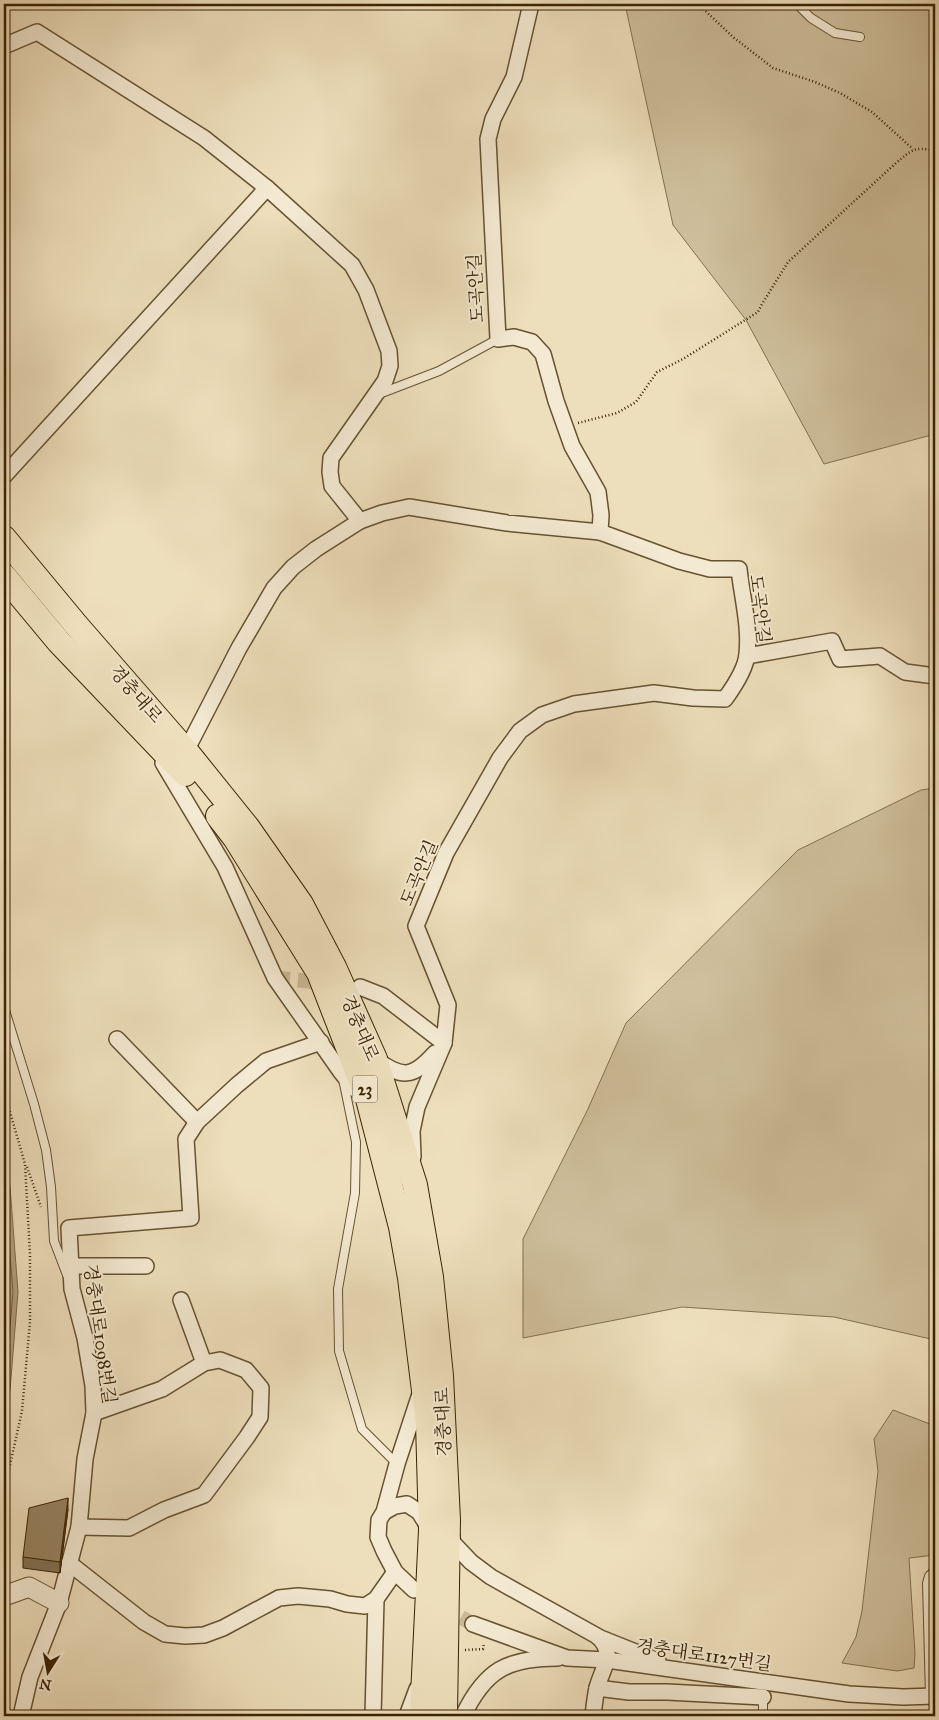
<svg xmlns="http://www.w3.org/2000/svg" width="939" height="1720" font-family="'IM FELL Great Primer','Noto Serif KR',serif">
<style>
.green{fill:#cfbf9c;stroke:#84714f}
.water{fill:#b19f7d;stroke:#816d4c}
.lines{fill:none;stroke-linecap:round;stroke-linejoin:round}
.shore{stroke:#766140;stroke-width:1}
.minor-tunnel{stroke:#cab997;stroke-width:15;stroke-dasharray:15 8;stroke-linecap:butt}
.service-casing{stroke:#675230;stroke-width:10}
.minor-casing{stroke:#675230;stroke-width:18}
.tertiary-casing{stroke:#675230;stroke-width:21}
.primary-casing{stroke:#3a2302;stroke-width:26}
.path{stroke:#3a2302;stroke-width:2.5;stroke-dasharray:1 2.5;stroke-linecap:butt}
.service{stroke:#f4ead3;stroke-width:8}
.minor{stroke:#f4ead3;stroke-width:15}
.tertiary{stroke:#f4ead3;stroke-width:19}
.primary{stroke:#eedfbc;stroke-width:24}
.wall{fill:#837255;stroke:#3a2302}
.shaded-wall{fill:#6a5d45;stroke:#3a2302}
.building{fill:#988563;stroke:#3a2302}
.labels{text-anchor:middle;stroke-width:4;stroke-linejoin:round;paint-order:stroke}
.shield{fill:#f4ead3;stroke:#725f41;stroke-width:1}
.shield-label{font-size:16px;font-weight:bold;fill:#3a2302}
.street-label{font-size:18px;fill:#3a2302;stroke:#f4ead3}
</style>
<rect width="100%" height="100%" fill="#eedfbc"/>
<filter id="stains"><feTurbulence type="fractalNoise" baseFrequency=".004" numOctaves="4"/><feColorMatrix values="0 0 0 0 .2 0 0 0 0 .09 0 0 0 0 .02 0 0 0 .5 -.17"/></filter>
<radialGradient id="worn" r=".72"><stop offset=".6" stop-color="#630" stop-opacity="0"/><stop offset="1" stop-color="#630" stop-opacity=".3"/></radialGradient>
<g class="green">
<polygon points="625,4 935,4 935,434 824,464 746,320 673,225"/>
<polygon points="935,788 935,1340 834,1317 682,1307 523,1338 523,1239 587,1111 626,1023 798,850 921,790"/>
<polygon points="893,1410 930,1424 935,1448 935,1555 909,1558 915,1654 914,1668 897,1671 842,1663 856,1637 862,1611 878,1471 874,1439"/>
</g>
<polygon class="water" points="4,1162 10,1186 18,1292 10,1390 4,1426"/>
<g class="lines">
<g class="shore">
<polyline points="4,1181 13,1292 4,1399"/>
<polyline points="4,1251 7,1292 4,1331"/>
</g>
<g class="minor-tunnel">
<polyline points="275,978 329,983"/>
<polyline points="441,1606 473,1624"/>
</g>
<g class="service-casing">
<g id="service">
<polyline points="797,4 811,18 835,33 860,37"/>
<polyline points="379,394 439,371 498,339"/>
<polyline points="4,1007 34,1104 46,1150 51,1187 54,1241 67,1275"/>
<polyline points="343,1079 356,1142 355,1193 338,1289 339,1351 362,1429 397,1464"/>
<polyline points="930,1696 927,1583 929,1576 935,1570"/>
<polyline points="763,1716 763,1696"/>
</g>
</g>
<g class="minor-casing">
<g id="minor">
<polyline points="4,46 37,32 204,138 267,188 352,265 366,290 389,351 390,366 385,381 331,458 330,472 332,486 360,521"/>
<polyline points="4,476 267,188"/>
<polyline points="747,656 832,641 840,659 880,656 905,672 935,676"/>
<polyline points="186,751 239,648 274,588 293,567 316,549 360,521 382,513 409,507 507,523 600,532"/>
<polyline points="163,763 225,867 275,978 341,1072 354,1088 363,1095"/>
<polyline points="360,987 383,996 444,1043"/>
<polyline points="117,1039 197,1122"/>
<path d="M 375,1059 C 402,1078 412,1079 435,1053"/>
<path d="M 413,1157 L 412,1131 L 417,1107 L 444,1043 L 448,1005 L 416,926 L 446,853 L 500,758 L 520,731 L 542,715 L 574,704 L 654,693 L 693,698 L 725,699 C 733,688 746,668 747,654 C 750,626 742,597 739,569 L 710,569 L 679,561 L 600,532 L 601,515 L 598,492 L 572,446 L 556,401 L 543,354 L 532,342 L 514,337 L 498,339 L 488,139 L 493,119 L 514,77 L 531,4"/>
<polyline points="71,1266 146,1266"/>
<polyline points="181,1300 204,1363"/>
<polyline points="384,1512 395,1506 407,1504 419,1512 429,1528"/>
<polyline points="79,1527 129,1528 164,1510 204,1495 247,1437 260,1417 261,1388 246,1370 220,1360 204,1363 162,1389 94,1413"/>
<path d="M 451,1533 L 453,1543 L 471,1562 L 491,1577 L 597,1636 C 617,1653 602,1668 597,1688 C 595,1697 594,1707 593,1716"/>
<polyline points="69,1563 144,1622 165,1634 185,1636 204,1635 223,1628 279,1598 298,1596 330,1599 347,1604 365,1606 376,1599 395,1572"/>
<polyline points="414,1590 395,1572 384,1551 378,1537 379,1520 384,1512 397,1464 420,1394"/>
<polyline points="473,1624 567,1658 607,1660 849,1694 903,1697 935,1696"/>
<polyline points="598,1637 658,1661"/>
<polyline points="597,1688 629,1692 667,1692 763,1697"/>
<polyline points="21,1716 30,1677 59,1603 79,1527 85,1459 94,1413 93,1386 85,1338 72,1289 69,1228 191,1218 186,1139 197,1122 237,1085 266,1061 321,1042"/>
<polyline points="373,1716 376,1599"/>
<polyline points="407,1716 417,1689"/>
<path d="M 463,1716 C 485,1670 507,1658 558,1658"/>
</g>
</g>
<g class="tertiary-casing">
<polyline id="tertiary" points="4,1596 29,1587 59,1603"/>
</g>
<g class="primary-casing">
<g id="primary">
<polyline points="4,538 77,626 186,751 248,828 301,904 334,967 375,1059 415,1185 431,1277 441,1376 448,1520 445,1716"/>
<polyline points="4,576 59,642 185,774"/>
<polyline points="218,816 235,838 319,973 368,1099 401,1227 410,1278 428,1423 431,1530 422,1716"/>
</g>
</g>
<g class="path">
<polyline points="698,4 733,37 773,68 815,82 840,93 872,112 913,149"/>
<path d="M 578,423 L 617,413 L 636,402 L 657,372 L 683,359 L 758,312 L 762,304 L 788,262 L 896,163 C 912,150 914,146 935,151"/>
<polyline points="4,1091 25,1164 30,1254 30,1322 22,1411 4,1492"/>
<polyline points="27,1167 41,1207"/>
<polyline points="465,1650 483,1649 484,1643"/>
</g>
<use href="#service" class="service"/>
<use href="#minor" class="minor"/>
<use href="#tertiary" class="tertiary"/>
<use href="#primary" class="primary"/>
</g>
<polygon class="wall" points="68,1509 60,1573 23,1568 23,1557"/>
<polygon class="shaded-wall" points="68,1498 68,1509 60,1573 60,1562"/>
<polygon class="building" points="68,1498 60,1562 23,1557 29,1508"/>
<g class="labels">
<rect class="shield" x="352.5" y="1075.5" width="25" height="27" rx="4"/>
<g class="shield-label">
<text x="365" y="1095">23</text>
</g>
<g class="street-label">
<text transform="translate(476 288) rotate(-93)" y="6">도곡안길</text>
<text transform="translate(760 609) rotate(83)" y="6">도곡안길</text>
<text transform="translate(136 694) rotate(49)" y="6">경충대로</text>
<text transform="translate(419 873) rotate(-67)" y="6">도곡안길</text>
<text transform="translate(360 1028) rotate(67)" y="6">경충대로</text>
<text transform="translate(100 1334) rotate(82)" y="6">경충대로1098번길</text>
<text transform="translate(443 1422) rotate(-92)" y="6">경충대로</text>
<text transform="translate(704 1655) rotate(8)" y="6">경충대로1127번길</text>
</g>
</g>
<rect width="939" height="1720" fill="none" stroke="#eedfbc" stroke-width="20"/>
<rect x="5" y="5" width="929" height="1710" fill="none" stroke="#3a2302" stroke-width="2.5"/>
<rect x="10" y="10" width="919" height="1700" fill="none" stroke="#3a2302"/>
<g transform="translate(48 1672) rotate(191)" stroke="#f4ead3" stroke-width="4" paint-order="stroke">
<path d="M0-4L9 19L0 12L-9 19Z" fill="#3a2302"/>
<text y="-8" font-size="14" font-weight="bold" text-anchor="middle" fill="#3a2302">N</text>
</g>
<rect width="100%" height="100%" filter="url(#stains)"/>
<rect width="100%" height="100%" fill="url(#worn)"/>
</svg>
